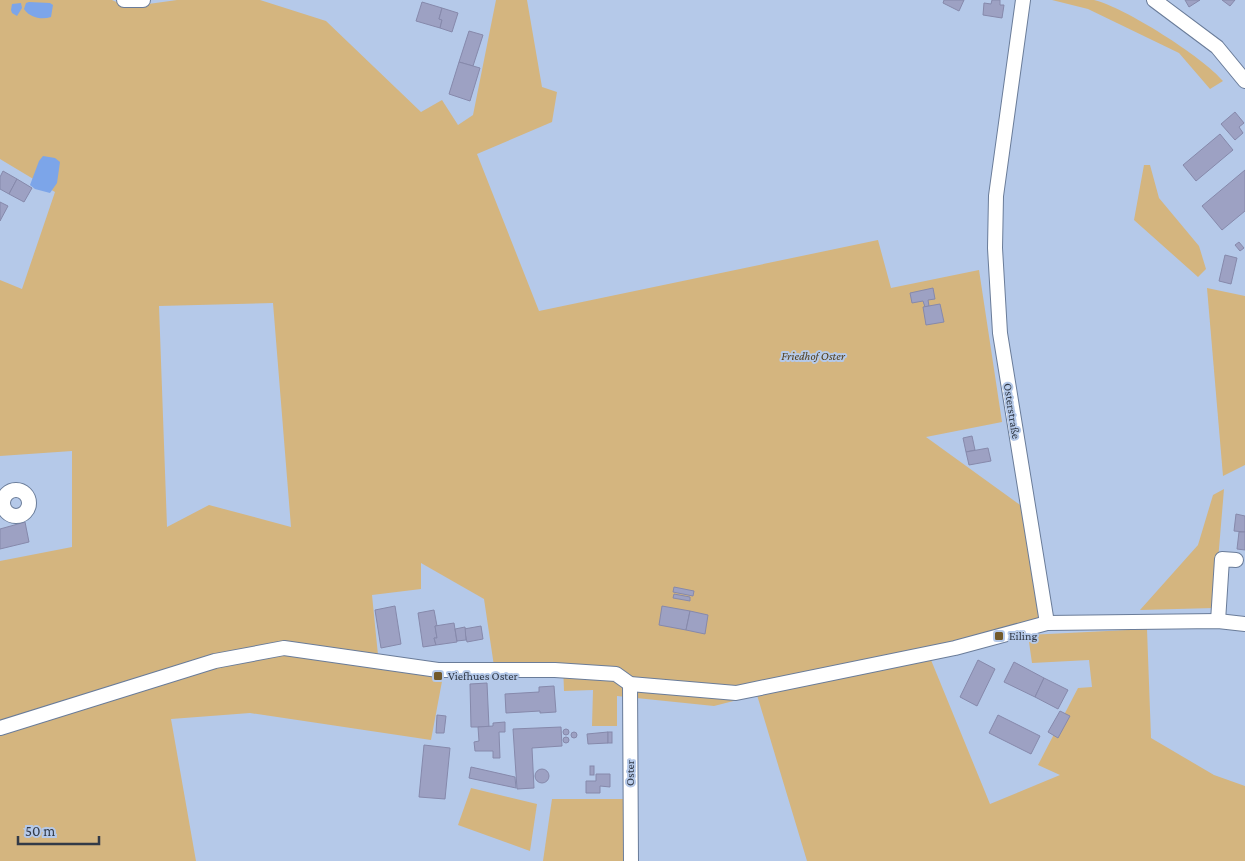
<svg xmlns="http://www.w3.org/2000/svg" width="1245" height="861" font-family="'Crimson Pro',serif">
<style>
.green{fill:#d4b57f;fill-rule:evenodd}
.water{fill:#7ca5e9}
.building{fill:#9da1c3;stroke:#8689ab}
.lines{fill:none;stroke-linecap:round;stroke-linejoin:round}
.minor-casing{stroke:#6a7c99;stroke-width:16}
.minor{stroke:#fff;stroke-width:14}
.poi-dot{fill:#735a2b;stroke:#b5c9e9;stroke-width:2}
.labels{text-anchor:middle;stroke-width:4;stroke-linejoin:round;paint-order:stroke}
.park-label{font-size:12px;font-style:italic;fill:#4f3c1a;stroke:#b5c9e9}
.street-label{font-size:12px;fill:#323a47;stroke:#b5c9e9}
.poi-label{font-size:12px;fill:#323a47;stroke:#b5c9e9;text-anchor:start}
</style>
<rect width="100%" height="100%" fill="#b5c9e9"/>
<g class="green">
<path d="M 0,0 L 112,0 L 127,7 L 177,0 L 260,0 L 326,21 L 421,112 L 442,100 L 458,125 L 473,115 L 496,0 L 527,0 L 542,87 L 557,92 L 552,122 L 477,154 L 539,311 L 878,240 L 891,288 L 979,270 L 1002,422 L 926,437 L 1023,507 L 1041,619 L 756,695 L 931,660 L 990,804 L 1060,775 L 1038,765 L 1078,688 L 1092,687 L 1089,660 L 1032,663 L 1028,635 L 1147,629 L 1151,738 L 1214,775 L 1245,786 L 1245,861 L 807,861 L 757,695 L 714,706 L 617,696 L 617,726 L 592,726 L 593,690 L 564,691 L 563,665 L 494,666 L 484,599 L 421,563 L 421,589 L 372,595 L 378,655 L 287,644 L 0,723 L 0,561 L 72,547 L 72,451 L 0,456 L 0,280 L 22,289 L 55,192 L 0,159 ZM 273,303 L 291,527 L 209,505 L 167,527 L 159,306 Z"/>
<path d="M 1052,0 C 1065,0 1081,0 1094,0 C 1124,7 1203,57 1223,81 L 1210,89 L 1179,53 L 1088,9 Z"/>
<polygon points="1144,165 1150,165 1159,198 1199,246 1206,269 1198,277 1134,220"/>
<polygon points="1207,288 1245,296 1245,465 1223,476"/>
<polygon points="1224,489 1214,608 1140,610 1198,545 1213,495"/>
<polygon points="285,655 443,676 431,740 250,713 171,719 196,861 0,861 0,733 217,667"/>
<polygon points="471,788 537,804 530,851 458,825"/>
<polygon points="552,799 624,799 625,861 543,861"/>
</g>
<g class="water">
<path d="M 29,2 L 50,3 L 53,5 L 51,17 C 42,20 30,18 24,9 L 26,3 Z"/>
<polygon points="21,3 22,8 17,16 12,13 11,10 12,4"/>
<polygon points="43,156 55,158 60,162 57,183 50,193 35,189 30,185 39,161"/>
</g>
<g class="building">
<polygon points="944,0 964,0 959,11 943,3"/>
<polygon points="992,0 1000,0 1000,5 1004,5 1002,18 983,15 984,3 991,4"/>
<polygon points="1185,0 1200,0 1189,7"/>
<polygon points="1222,0 1235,0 1230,6"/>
<polygon points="422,2 442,8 439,19 442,20 440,28 416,21"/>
<polygon points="442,8 458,13 452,32 440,28 442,20 439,19"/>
<polygon points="469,31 483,35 473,66 459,62"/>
<polygon points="459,62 480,68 470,101 449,94"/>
<polygon points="1235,112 1244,123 1239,127 1243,133 1235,140 1221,124"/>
<polygon points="1220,134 1233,150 1196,181 1183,165"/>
<polygon points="1245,170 1245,211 1222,230 1202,206"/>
<polygon points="3,171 17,179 9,194 0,189 0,177"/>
<polygon points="17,179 32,188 24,202 9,194"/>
<polygon points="0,202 8,206 0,221"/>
<polygon points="1239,242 1244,248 1240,251 1235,245"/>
<polygon points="1225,255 1237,258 1231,284 1219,281"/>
<polygon points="933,288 935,299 928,300 929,306 925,307 923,301 912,303 910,293"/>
<polygon points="940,304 944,322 926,325 923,307"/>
<polygon points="972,436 975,450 966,452 963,438"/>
<polygon points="988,448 991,461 969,465 966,452"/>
<polygon points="1236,514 1245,516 1245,532 1234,531"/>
<polygon points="25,522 29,542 0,549 0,529"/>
<polygon points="1239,532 1245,532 1245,550 1237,549"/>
<polygon points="674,587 694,591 693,596 673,592"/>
<polygon points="674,594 690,597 690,601 673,598"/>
<polygon points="395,606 401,644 381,648 375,610"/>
<polygon points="662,606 690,611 686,630 659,625"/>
<polygon points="434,610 437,626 435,626 437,638 434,638 436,645 423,647 418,613"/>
<polygon points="690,611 708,615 705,634 686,630"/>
<polygon points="454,623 457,642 436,645 434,638 437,638 435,626"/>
<polygon points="481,626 483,639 467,642 464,629"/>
<polygon points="465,627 466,640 457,641 455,629"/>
<polygon points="978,660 995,669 977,706 960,697"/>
<polygon points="1014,662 1044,678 1035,697 1004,682"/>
<polygon points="1044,678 1068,690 1058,709 1035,697"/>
<polygon points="487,683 489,727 471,727 470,684"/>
<polygon points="554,686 556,712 540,713 540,711 506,713 505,694 539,692 539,687"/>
<polygon points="1060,711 1070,716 1058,738 1048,732"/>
<polygon points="437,715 446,716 444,733 436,733"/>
<polygon points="998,715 1040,736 1031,754 989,733"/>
<polygon points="505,722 505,732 499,732 500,758 493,758 493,751 475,751 474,742 479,741 478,727 493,726 493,723"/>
<polygon points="561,727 562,746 532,748 534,788 517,789 513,729"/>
<circle cx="566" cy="732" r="3"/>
<circle cx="574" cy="735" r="3"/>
<polygon points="608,732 608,743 588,744 587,734"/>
<rect x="608" y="732" width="4" height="11"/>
<circle cx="566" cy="740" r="3"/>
<polygon points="424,745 450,748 445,799 419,797"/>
<rect x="590" y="766" width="4" height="9"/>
<polygon points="471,767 515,777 516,788 469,778"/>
<circle cx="542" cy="776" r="7"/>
<polygon points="596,774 610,774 610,787 600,786 600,793 586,793 586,781 596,781"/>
</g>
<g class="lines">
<g class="minor-casing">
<g id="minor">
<polyline points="124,0 143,0"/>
<polyline points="1023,0 996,196 995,248 1000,333 1047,623"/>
<polyline points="1154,0 1217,47 1245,81"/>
<circle cx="16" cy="503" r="13"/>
<polyline points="1218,621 1222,559 1236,560"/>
<polyline points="630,684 631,861"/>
<polyline points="0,728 215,661 284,648 438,670 555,670 616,674 630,684 736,693 955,648 1047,623 1218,621 1245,624"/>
</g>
</g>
<use href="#minor" class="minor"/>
</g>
<g class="poi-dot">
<rect x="994" y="631" width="10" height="10" rx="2.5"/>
<rect x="433" y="671" width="10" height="10" rx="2.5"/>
</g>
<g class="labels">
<g class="park-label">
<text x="813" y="360">Friedhof Oster</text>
</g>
<g class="street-label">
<text transform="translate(1012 411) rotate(81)" y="4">Osterstraße</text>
<text transform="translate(630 773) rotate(-90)" y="4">Oster</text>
</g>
<g class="poi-label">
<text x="1009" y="640">Eiling</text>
<text x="448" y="680">Viefhues Oster</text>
</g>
</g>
<path d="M18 836v8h81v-8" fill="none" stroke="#323a47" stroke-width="2.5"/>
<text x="25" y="836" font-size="15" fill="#323a47" stroke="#b5c9e9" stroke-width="4" paint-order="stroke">50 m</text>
</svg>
